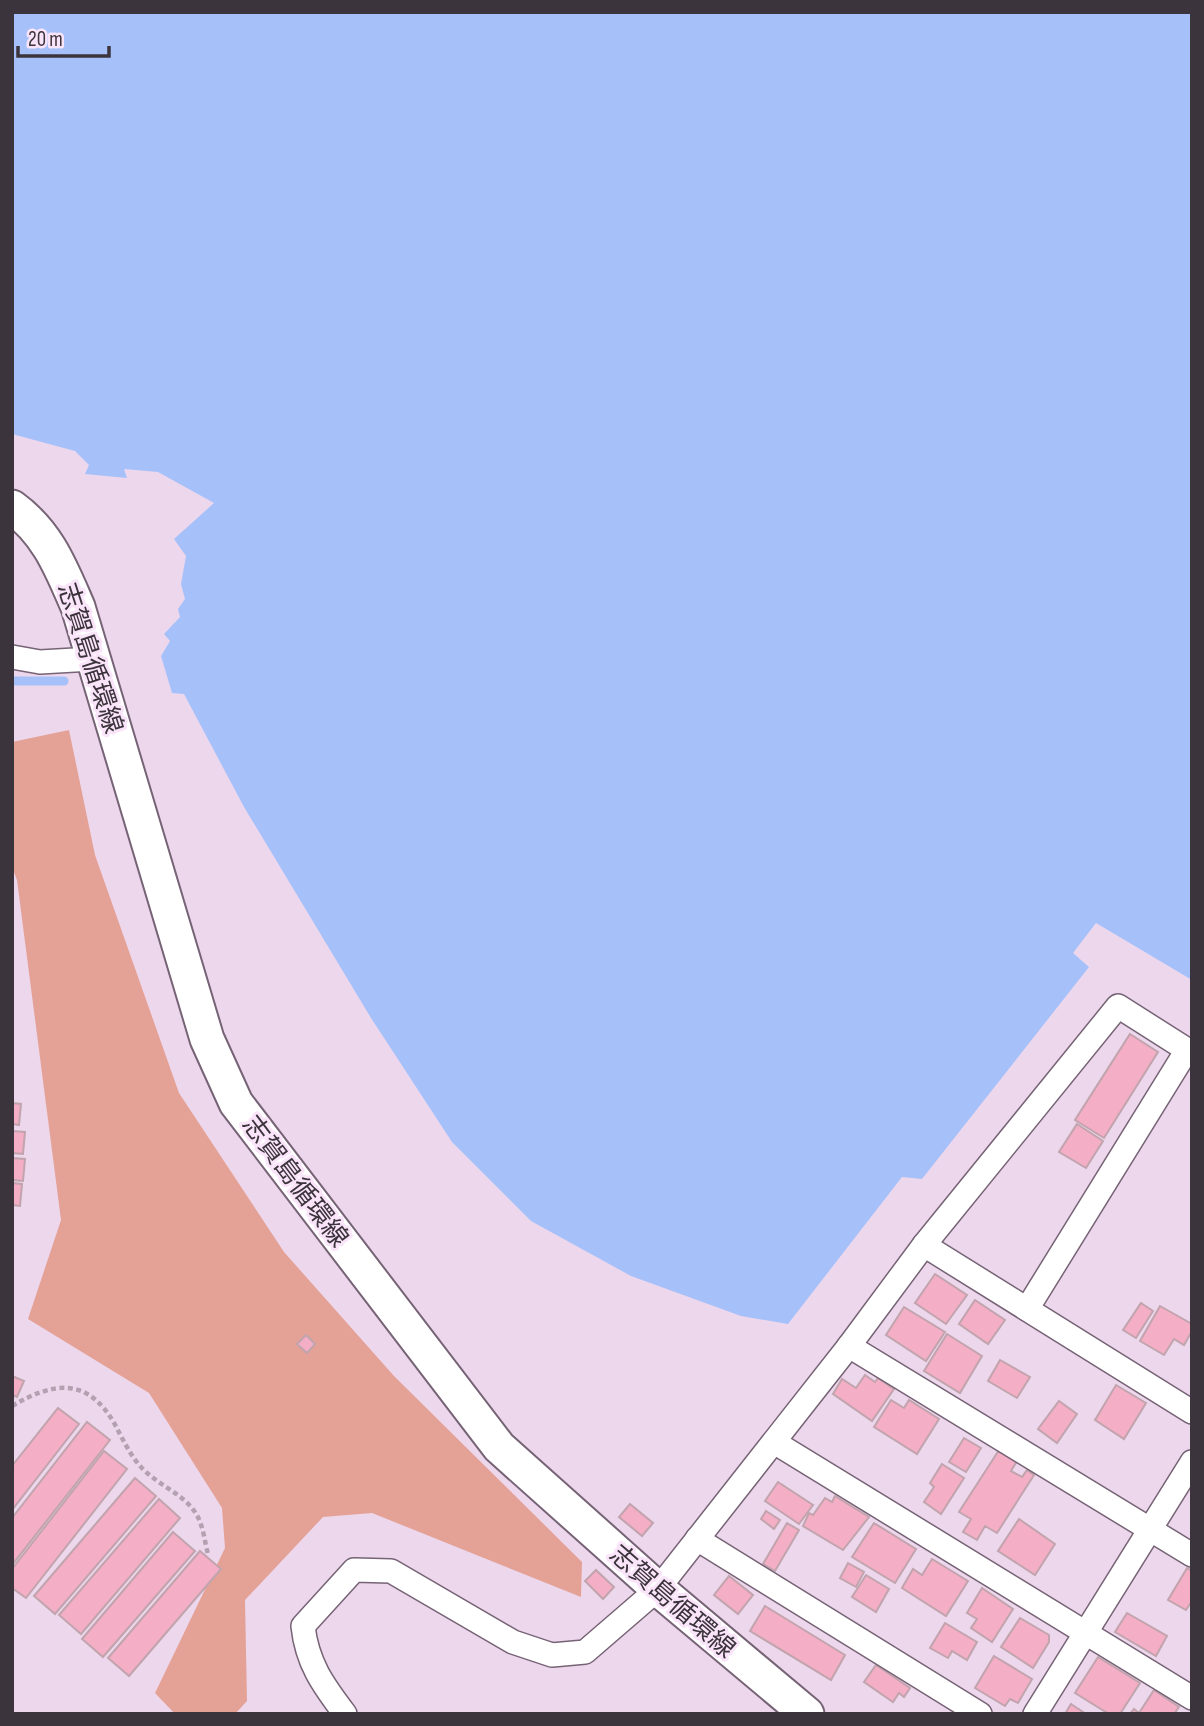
<svg xmlns="http://www.w3.org/2000/svg" width="1204" height="1726" font-family="'Sofia Sans Condensed','Noto Sans JP',sans-serif">
<style>
.green{fill:#e4a297}
.water{fill:#a6c1fa}
.lines{fill:none;stroke-linecap:round;stroke-linejoin:round}
.stream{stroke:#a6c1fa;stroke-width:9}
.building{fill:#f4aec5;stroke:#c1a4ad;stroke-width:2}
.minor-casing{stroke:#766375;stroke-width:26}
.secondary-casing{stroke:#766375;stroke-width:37}
.path{stroke:#b3a1b2;stroke-width:4.5;stroke-dasharray:5 3.5;stroke-linecap:butt}
.minor{stroke:#fff;stroke-width:23}
.secondary{stroke:#fff;stroke-width:33}
.labels{text-anchor:middle;stroke-width:6;stroke-linejoin:round;paint-order:stroke}
.street-label{font-size:26px;fill:#3c343c;stroke:#fae4f9}
</style>
<rect width="100%" height="100%" fill="#edd7ec"/>
<polygon class="green" points="69,730 95,855 179,1093 284,1252 394,1376 582,1562 581,1597 372,1513 323,1517 245,1600 247,1701 235,1714 175,1714 155,1693 225,1548 222,1508 149,1393 28,1319 61,1220 17,880 12,867 12,742"/>
<polygon class="water" points="12,12 1192,12 1192,980 1096,923 1073,953 1089,967 922,1179 902,1177 788,1324 741,1316 631,1276 531,1221 452,1142 371,1018 244,807 184,694 172,693 161,656 170,641 164,634 180,617 178,609 185,599 181,584 186,556 174,539 214,503 158,472 124,469 127,478 85,474 89,465 75,451 12,434"/>
<g class="lines">
<polyline class="stream" points="12,681 64,681"/>
</g>
<g class="building">
<polygon points="1130,1034 1158,1052 1104,1138 1075,1120"/>
<polygon points="12,1103 21,1104 19,1125 12,1124"/>
<polygon points="1077,1124 1103,1141 1086,1168 1059,1152"/>
<polygon points="12,1131 25,1132 23,1154 12,1153"/>
<polygon points="12,1158 25,1159 23,1181 12,1180"/>
<polygon points="12,1183 22,1184 20,1206 12,1205"/>
<polygon points="935,1274 967,1295 946,1324 915,1303"/>
<polygon points="975,1300 1005,1320 988,1344 959,1324"/>
<polygon points="1141,1303 1153,1311 1136,1338 1123,1330"/>
<polygon points="1160,1306 1192,1324 1192,1331 1184,1345 1174,1339 1164,1355 1140,1341"/>
<polygon points="904,1307 945,1332 926,1361 886,1335"/>
<polygon points="947,1334 982,1356 960,1393 924,1371"/>
<polygon points="306,1335 315,1344 307,1353 297,1344"/>
<polygon points="1000,1360 1030,1377 1017,1398 988,1381"/>
<polygon points="865,1375 875,1382 878,1378 894,1389 872,1421 833,1394 842,1379 856,1388"/>
<polygon points="12,1376 24,1381 17,1397 12,1395"/>
<polygon points="1116,1385 1146,1403 1124,1439 1095,1420"/>
<polygon points="891,1400 904,1408 909,1400 939,1419 917,1454 874,1427"/>
<polygon points="1059,1401 1077,1414 1057,1443 1038,1429"/>
<polygon points="58,1408 79,1424 12,1510 12,1466"/>
<polygon points="87,1422 110,1440 12,1565 12,1518"/>
<polygon points="964,1438 981,1448 966,1472 949,1462"/>
<polygon points="999,1450 1017,1461 1011,1471 1022,1477 1027,1470 1034,1475 997,1533 985,1526 977,1540 963,1532 971,1519 959,1512"/>
<polygon points="104,1451 127,1469 26,1598 12,1588 12,1569"/>
<polygon points="942,1464 964,1478 941,1514 924,1502 934,1487 930,1483"/>
<polygon points="135,1478 156,1496 55,1614 34,1596"/>
<polygon points="778,1482 813,1505 799,1524 765,1501"/>
<polygon points="835,1496 869,1517 843,1550 803,1526 809,1513 813,1515 825,1498 832,1502"/>
<polygon points="159,1499 180,1518 81,1634 59,1615"/>
<polygon points="630,1504 653,1523 642,1536 619,1517"/>
<polygon points="766,1511 780,1520 774,1529 761,1519"/>
<polygon points="1019,1519 1055,1544 1035,1575 998,1551"/>
<polygon points="787,1523 799,1530 775,1571 763,1564"/>
<polygon points="874,1523 916,1549 895,1583 852,1557"/>
<polygon points="173,1532 195,1551 103,1657 82,1639"/>
<polygon points="200,1551 221,1569 129,1676 108,1658"/>
<polygon points="932,1559 968,1581 946,1616 902,1588 913,1569 922,1575"/>
<polygon points="848,1563 864,1572 856,1587 840,1578"/>
<polygon points="1187,1568 1192,1571 1192,1601 1186,1610 1168,1600"/>
<polygon points="596,1570 614,1587 603,1599 585,1581"/>
<polygon points="866,1575 889,1589 876,1612 852,1597"/>
<polygon points="729,1576 753,1595 738,1614 714,1595"/>
<polygon points="982,1588 1013,1609 992,1642 971,1628 977,1619 967,1613"/>
<polygon points="765,1606 845,1655 831,1680 750,1631"/>
<polygon points="1127,1613 1167,1636 1156,1656 1115,1632"/>
<polygon points="1020,1618 1049,1635 1049,1642 1033,1668 1001,1647"/>
<polygon points="945,1623 977,1642 967,1660 952,1651 948,1658 930,1648"/>
<polygon points="994,1656 1032,1679 1018,1703 1010,1699 1005,1706 975,1688"/>
<polygon points="1098,1657 1140,1683 1120,1714 1109,1714 1075,1693"/>
<polygon points="876,1665 910,1688 904,1697 899,1693 893,1702 864,1682"/>
<polygon points="1154,1690 1179,1707 1174,1714 1130,1714 1134,1709 1139,1713"/>
<polygon points="1071,1704 1086,1714 1065,1714"/>
</g>
<g class="lines">
<g class="minor-casing">
<g id="minor">
<polyline points="12,657 40,662 92,659"/>
<polyline points="924,1245 1192,1412"/>
<polyline points="1027,1309 1187,1050"/>
<polyline points="849,1346 1192,1555"/>
<polyline points="774,1442 1192,1698"/>
<polyline points="697,1539 980,1714"/>
<path d="M 345,1714 C 323,1685 307,1663 303,1626 L 354,1570 L 391,1571 L 513,1642 L 552,1655 L 585,1652 L 658,1589 L 849,1346 L 924,1245 L 1118,1006 L 1192,1053"/>
<polyline points="1035,1714 1192,1462"/>
</g>
</g>
<g class="secondary-casing">
<path id="secondary" d="M 12,507 C 48,533 61,568 78,607 L 207,1039 L 236,1103 L 499,1447 L 658,1589 L 807,1714"/>
</g>
<path class="path" d="M 12,1406 C 53,1382 86,1377 113,1421 C 122,1437 129,1454 141,1467 C 159,1487 191,1496 200,1522 C 204,1532 205,1543 208,1554"/>
<use href="#minor" class="minor"/>
<use href="#secondary" class="secondary"/>
</g>
<g class="labels">
<g class="street-label">
<text transform="translate(91 658) rotate(72)" y="9">志賀島循環線</text>
<text transform="translate(296 1181) rotate(53)" y="9">志賀島循環線</text>
<text transform="translate(673 1601) rotate(41)" y="9">志賀島循環線</text>
</g>
</g>
<rect width="1204" height="1726" fill="none" stroke="#3c343c" stroke-width="28"/>
<path d="M18 46v10h91v-10" fill="none" stroke="#3c343c" stroke-width="3.5"/>
<text x="28" y="46" font-size="21" fill="#3c343c" stroke="#fae4f9" stroke-width="5" paint-order="stroke">20 m</text>
</svg>
